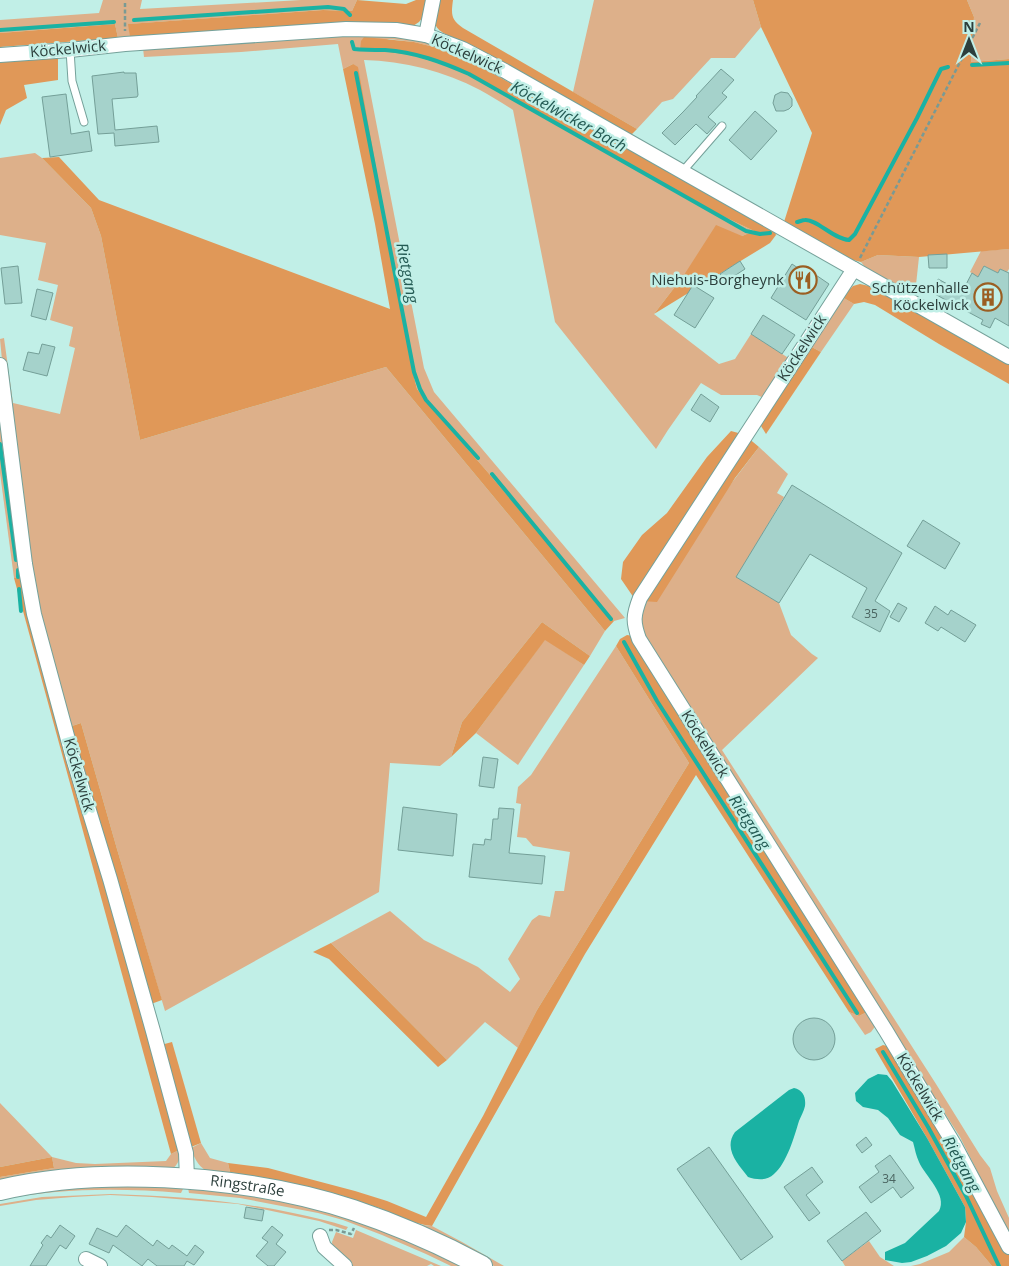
<svg xmlns="http://www.w3.org/2000/svg" width="1009" height="1266" font-family="'Open Sans',sans-serif">
<style>
.green{fill:#ddb08a}
.forest{fill:#e09858}
.water{fill:#1ab2a3}
.lines{fill:none;stroke-linecap:round;stroke-linejoin:round}
.stream{stroke:#1ab2a3;stroke-width:4}
.building{fill:#a5d2cb;stroke:#749f98}
.lane-casing{stroke:#75a19a;stroke-width:9}
.street-casing{stroke:#75a19a;stroke-width:16}
.secondary-casing{stroke:#75a19a;stroke-width:22}
.path{stroke:#799a94;stroke-width:2.5;stroke-dasharray:4 2.5;stroke-linecap:butt}
.lane{stroke:#fff;stroke-width:7}
.street{stroke:#fff;stroke-width:14}
.secondary{stroke:#fff;stroke-width:20}
.labels{text-anchor:middle;stroke-width:5;stroke-linejoin:round;paint-order:stroke}
.number-label{font-size:12px;fill:#4a6460}
.street-label{font-size:15px;fill:#2c3f3c;stroke:#c1efe7}
.poi-label{font-size:15px;fill:#2c3f3c;stroke:#c1efe7;text-anchor:end}
.water-label{font-size:16px;font-style:italic;fill:#235a53;stroke:#c1efe7}
</style>
<rect width="100%" height="100%" fill="#c1efe7"/>
<g class="green">
<polygon points="103,0 142,0 140,9 301,0 357,0 352,11 323,10 129,24 130,38 118,38 115,24 0,33 0,20 99,13"/>
<polygon points="594,0 753,0 761,27 735,58 711,58 673,99 662,102 637,129 573,92"/>
<polygon points="967,0 1009,0 1009,59 971,62 974,17"/>
<path d="M 382,33 L 426,41 L 467,56 L 779,231 L 776,235 L 774,231 L 467,59 L 434,47 L 414,42 L 389,39 L 360,50 L 386,52 L 414,56 L 453,68 L 518,101 L 710,210 L 754,231 L 742,236 L 684,275 L 654,314 L 719,364 L 735,359 L 751,334 L 790,359 L 764,398 L 757,395 L 721,395 L 701,383 L 668,430 L 656,449 L 555,322 L 513,110 C 502,103 491,96 480,90 C 444,71 404,61 364,60 L 424,368 L 434,392 L 625,618 L 614,621 L 485,469 L 436,413 L 417,389 L 353,64 L 343,69 L 338,44 L 241,52 L 144,57 L 143,48 Z"/>
<polygon points="35,153 42,158 91,208 101,236 140,440 386,367 605,631 590,656 542,622 462,722 451,757 440,766 390,763 379,892 165,1011 117,849 81,723 69,727 36,607 6,402 0,339 4,338 13,403 60,414 75,348 69,346 73,327 50,320 58,285 38,280 46,243 0,235 0,158"/>
<polygon points="1009,249 1009,269 1007,272 1000,269 998,273 984,266 978,277 970,272 981,251"/>
<polygon points="878,255 919,257 915,294 913,297 869,272 861,262"/>
<polygon points="842,297 854,304 821,352 808,345"/>
<polygon points="0,408 23,578 14,578 0,473"/>
<polygon points="759,447 788,474 777,493 784,497 737,577 779,603 791,635 812,654 818,658 722,750 936,1084 980,1155 990,1168 997,1191 1009,1218 1009,1235 960,1137 647,647 638,615 642,601"/>
<polygon points="545,639 584,665 518,765 476,733"/>
<polygon points="616,646 689,763 537,1010 518,1048 485,1022 447,1060 331,943 390,911 424,940 478,967 510,992 520,979 508,959 532,920 539,915 550,917 555,891 564,891 570,852 533,846 526,838 517,837 521,804 516,803 518,787 531,775"/>
<polygon points="871,1010 877,1024 871,1032 865,1035 849,1012 859,1016"/>
<path d="M 0,1103 L 52,1157 L 76,1163 L 95,1164 L 166,1161 L 171,1154 L 181,1149 C 181,1158 178,1165 171,1170 L 0,1183 L 0,1177 L 54,1168 L 52,1157 L 0,1167 Z"/>
<path d="M 201,1143 L 210,1158 L 228,1163 L 230,1172 L 273,1180 L 371,1205 L 422,1225 L 432,1226 L 462,1242 L 504,1266 L 494,1266 L 454,1243 L 211,1174 C 199,1167 195,1161 191,1148 Z"/>
<path d="M 80,1184 L 184,1187 L 181,1193 C 119,1188 61,1188 0,1200 L 0,1197 Z"/>
<polygon points="188,1188 256,1193 343,1213 470,1266 451,1266 426,1254 382,1235 343,1220 318,1213 240,1198 189,1193"/>
<path d="M 111,1194 C 173,1196 232,1200 293,1213 C 312,1217 330,1221 348,1227 L 346,1230 L 319,1221 L 238,1204 L 152,1197 L 110,1195 L 73,1197 L 36,1200 L 0,1206 L 0,1204 L 42,1197 Z"/>
<polygon points="356,1230 441,1266 434,1266 431,1264 427,1266 352,1266 333,1249 332,1242 336,1232 353,1238"/>
<polygon points="964,1237 976,1247 992,1266 911,1266 920,1264 949,1252"/>
<polygon points="869,1241 880,1257 894,1266 845,1266 842,1261"/>
</g>
<g class="forest">
<polygon points="357,0 406,4 416,0 429,0 426,13 419,22 413,26 376,23 348,23 130,38 128,24 323,10 352,11"/>
<path d="M 436,0 L 453,0 C 451,15 451,19 463,28 L 637,129 L 631,135 L 459,40 C 433,30 432,27 436,0 Z"/>
<polygon points="753,0 967,0 974,17 971,62 1009,59 1009,249 919,257 878,255 861,262 849,259 784,222 812,133 761,27"/>
<polygon points="115,24 118,38 0,47 0,33"/>
<polygon points="364,37 414,42 434,47 467,59 774,231 776,235 770,243 654,314 684,275 716,225 742,236 754,231 710,210 518,101 453,68 414,56 386,52 360,50 361,41"/>
<polygon points="58,53 58,80 24,85 27,98 6,110 0,125 0,58"/>
<polygon points="353,64 358,67 413,373 417,389 436,413 485,469 614,621 605,631 386,367 140,440 101,236 91,208 42,158 59,157 99,200 390,309 375,224 343,69"/>
<polygon points="860,284 869,286 897,301 1009,364 1009,384 939,344 875,305 864,302 854,304 842,297 853,286"/>
<polygon points="808,345 821,352 766,434 761,426 761,419"/>
<polygon points="731,431 742,434 634,598 621,579 623,562 642,535 667,513 707,457"/>
<polygon points="747,437 759,447 735,478 657,602 642,601"/>
<polygon points="14,578 23,578 181,1149 171,1154"/>
<polygon points="542,622 590,656 584,665 545,640 476,733 451,757 462,722"/>
<path d="M 627,635 L 633,636 L 871,1010 L 859,1016 L 849,1012 L 696,775 L 585,954 L 432,1226 C 410,1224 391,1211 370,1205 C 325,1190 277,1181 230,1172 L 228,1163 L 268,1168 L 355,1191 L 387,1201 L 426,1217 L 483,1116 L 537,1010 L 689,763 L 616,646 L 620,639 Z"/>
<polygon points="81,723 117,849 162,1000 151,1004 69,727"/>
<polygon points="331,943 447,1060 438,1067 329,959 313,952"/>
<polygon points="172,1042 201,1143 191,1147 161,1045"/>
<polygon points="883,1045 891,1047 1009,1253 1009,1266 992,1266 976,1247 964,1237 966,1222 965,1207 927,1138 875,1049"/>
<polygon points="52,1157 54,1168 0,1177 0,1167"/>
</g>
<g class="water">
<path d="M 878,1074 L 887,1075 L 892,1081 L 927,1138 L 965,1207 L 966,1222 L 961,1233 L 946,1246 L 927,1256 L 911,1262 L 902,1263 L 885,1260 L 885,1252 L 905,1243 L 939,1211 C 948,1195 925,1176 919,1162 C 916,1156 915,1149 913,1142 L 900,1135 L 888,1118 L 878,1110 L 863,1107 L 856,1101 L 855,1093 L 868,1079 Z"/>
<path d="M 794,1088 C 803,1090 806,1097 805,1106 C 804,1111 801,1116 799,1121 C 794,1137 787,1163 774,1174 C 767,1181 757,1180 748,1177 C 738,1164 723,1149 735,1132 L 789,1090 Z"/>
</g>
<g class="lines">
<g class="stream">
<polyline points="134,20 328,7 344,9 350,15"/>
<polyline points="0,30 114,22"/>
<path d="M 352,42 L 354,49 C 364,50 375,50 385,50 C 415,52 442,62 469,74 L 746,231 L 760,234 L 770,233"/>
<polyline points="972,65 1009,63"/>
<polyline points="356,73 414,372 420,389 426,400 478,458"/>
<path d="M 797,222 C 798,222 803,220 805,220 C 817,219 833,239 849,240 L 855,234 L 917,118 L 941,69 L 948,67"/>
<polyline points="0,444 16,560"/>
<polyline points="492,474 611,619"/>
<polyline points="18,570 18,577"/>
<polyline points="19,589 21,611"/>
<polyline points="624,642 657,701 857,1013"/>
<polyline points="883,1052 928,1127 966,1196 999,1266"/>
</g>
</g>
<g class="building">
<polygon points="721,69 734,80 722,93 727,97 708,117 716,124 707,134 696,124 675,145 662,133 683,112 697,97 696,96"/>
<polygon points="124,72 124,73 136,73 138,95 137,97 112,99 115,130 157,126 159,142 115,146 114,133 98,134 92,76"/>
<polygon points="781,92 788,93 792,99 792,106 789,109 784,111 776,111 773,103 775,95"/>
<polygon points="66,94 71,134 89,131 92,151 50,157 42,97"/>
<polygon points="755,111 777,131 751,160 729,140"/>
<polygon points="947,254 947,268 929,268 928,255"/>
<polygon points="740,261 745,269 725,282 720,274"/>
<polygon points="792,264 807,274 810,271 829,284 806,320 771,298"/>
<polygon points="18,266 22,303 5,304 1,268"/>
<polygon points="984,266 998,273 1000,269 1009,273 1009,326 995,318 990,328 981,324 983,320 931,292 938,279 962,292 972,273 978,277"/>
<polygon points="693,285 714,298 695,328 674,315"/>
<polygon points="37,289 53,293 46,320 31,316"/>
<polygon points="763,315 795,335 782,354 751,334"/>
<polygon points="42,344 55,347 47,376 23,370 28,352 39,354"/>
<polygon points="701,394 719,407 710,422 691,410"/>
<polygon points="792,485 902,553 875,601 890,611 880,632 852,617 867,588 810,554 779,603 736,577"/>
<polygon points="923,520 960,543 945,569 907,546"/>
<polygon points="898,603 907,608 899,622 890,617"/>
<polygon points="935,606 948,615 951,610 976,625 965,642 941,627 938,631 925,623"/>
<polygon points="483,757 498,759 494,788 479,786"/>
<polygon points="403,807 457,814 453,856 398,850"/>
<polygon points="499,808 514,809 509,853 545,856 542,884 469,877 473,844 484,845 485,839 491,840 493,819 498,819"/>
<circle cx="814" cy="1039" r="21"/>
<polygon points="866,1137 872,1145 862,1153 856,1145"/>
<polygon points="709,1147 773,1237 741,1260 677,1169"/>
<polygon points="890,1155 914,1188 901,1198 893,1187 871,1203 859,1187 879,1172 875,1166"/>
<polygon points="812,1167 823,1182 806,1195 820,1213 809,1221 784,1187"/>
<polygon points="246,1207 264,1210 262,1221 244,1218"/>
<polygon points="866,1212 881,1231 842,1261 827,1241"/>
<polygon points="60,1225 75,1236 66,1249 60,1245 46,1266 30,1266 43,1245 41,1243 47,1235 51,1238"/>
<polygon points="126,1225 153,1246 157,1240 169,1249 172,1245 187,1256 195,1245 204,1252 194,1265 187,1261 184,1266 157,1266 148,1259 142,1266 113,1245 109,1253 89,1244 97,1228 117,1237"/>
<polygon points="272,1226 283,1235 276,1244 286,1252 274,1266 268,1266 256,1256 268,1242 262,1238"/>
</g>
<g class="lines">
<g class="lane-casing">
<g id="lane">
<polyline points="70,50 72,81 84,122"/>
<polyline points="682,172 722,126"/>
</g>
</g>
<g class="street-casing">
<g id="street">
<polyline points="426,35 433,0"/>
<polyline points="0,55 70,50 125,44 346,29 396,30 426,35 463,49 505,71 1009,357"/>
<path d="M 854,269 L 640,598 C 633,616 633,622 639,639 L 886,1031 L 954,1144 L 1009,1247"/>
<polyline points="0,365 25,564 34,614 73,758 110,879 153,1031 186,1153 187,1179"/>
<polyline points="320,1236 324,1247 345,1266"/>
<polyline points="86,1259 100,1266"/>
</g>
</g>
<g class="secondary-casing">
<g id="secondary">
<path id="s1" d="M 0,1190 C 67,1174 136,1174 204,1180 C 255,1185 305,1194 353,1210 C 398,1225 441,1244 482,1266"/>
</g>
</g>
<g class="path">
<polyline points="125,3 125,31"/>
<polyline points="860,258 980,23"/>
<polyline points="329,1230 336,1230 351,1234 354,1228"/>
</g>
<use href="#lane" class="lane"/>
<use href="#street" class="street"/>
<use href="#secondary" class="secondary"/>
</g>
<defs>
<g id="restaurant-ring" transform="scale(1.4375)"><circle r="9.5" fill="#c1efe7" stroke="#9b5e22" stroke-width="1.5"/><path d="M-5-6h1v4h1v-4h1v4h1v-4h1v5L-1.5 .5V6h-2V.5L-5-1ZM5-6V6H3V1.5H1.5Q1.5-4 5-6Z" fill="#9b5e22"/></g>
<g id="building-ring" transform="scale(1.4375)"><circle r="9.5" fill="#c1efe7" stroke="#9b5e22" stroke-width="1.5"/><path d="M-4-6H4V6H1V3H-1V6H-4ZM-2.5-4.3h1.7v1.8h-1.7ZM.8-4.3h1.7v1.8H.8ZM-2.5-1h1.7V.8h-1.7ZM.8-1h1.7V.8H.8Z" fill="#9b5e22"/></g>
</defs>
<g fill-rule="evenodd">
<use href="#restaurant-ring" x="803" y="280"/>
<use href="#building-ring" x="988" y="297"/>
</g>
<g class="labels">
<g class="number-label">
<text x="871" y="618">35</text>
<text x="889" y="1183">34</text>
</g>
<g class="street-label">
<text transform="translate(68 49) rotate(-5)" y="5">Köckelwick</text>
<text transform="translate(467 54) rotate(24)" y="5">Köckelwick</text>
<text transform="translate(802 348) rotate(-57)" y="5">Köckelwick</text>
<text transform="translate(705 744) rotate(58)" y="5">Köckelwick</text>
<text transform="translate(79 775) rotate(74)" y="5">Köckelwick</text>
<text transform="translate(920 1087) rotate(59)" y="5">Köckelwick</text>
<text dy="5" stroke="none"><textPath href="#s1" startOffset="249">Ringstraße</textPath></text>
</g>
<g class="poi-label">
<text x="784" y="285">Niehuis-Borgheynk</text>
<text x="969" y="293">Schützenhalle<tspan x="969" dy="17">Köckelwick</tspan></text>
</g>
<g class="water-label">
<text transform="translate(569 116) rotate(29)" y="6">Köckelwicker Bach</text>
<text transform="translate(408 273) rotate(79)" y="6">Rietgang</text>
<text transform="translate(750 822) rotate(57)" y="6">Rietgang</text>
<text transform="translate(962 1164) rotate(61)" y="6">Rietgang</text>
</g>
</g>
<g transform="translate(969 40)" stroke="#c1efe7" stroke-width="4" paint-order="stroke">
<path d="M0-4L9 19L0 12L-9 19Z" fill="#2c3f3c"/>
<text y="-8" font-size="14" font-weight="bold" text-anchor="middle" fill="#2c3f3c">N</text>
</g>
</svg>
